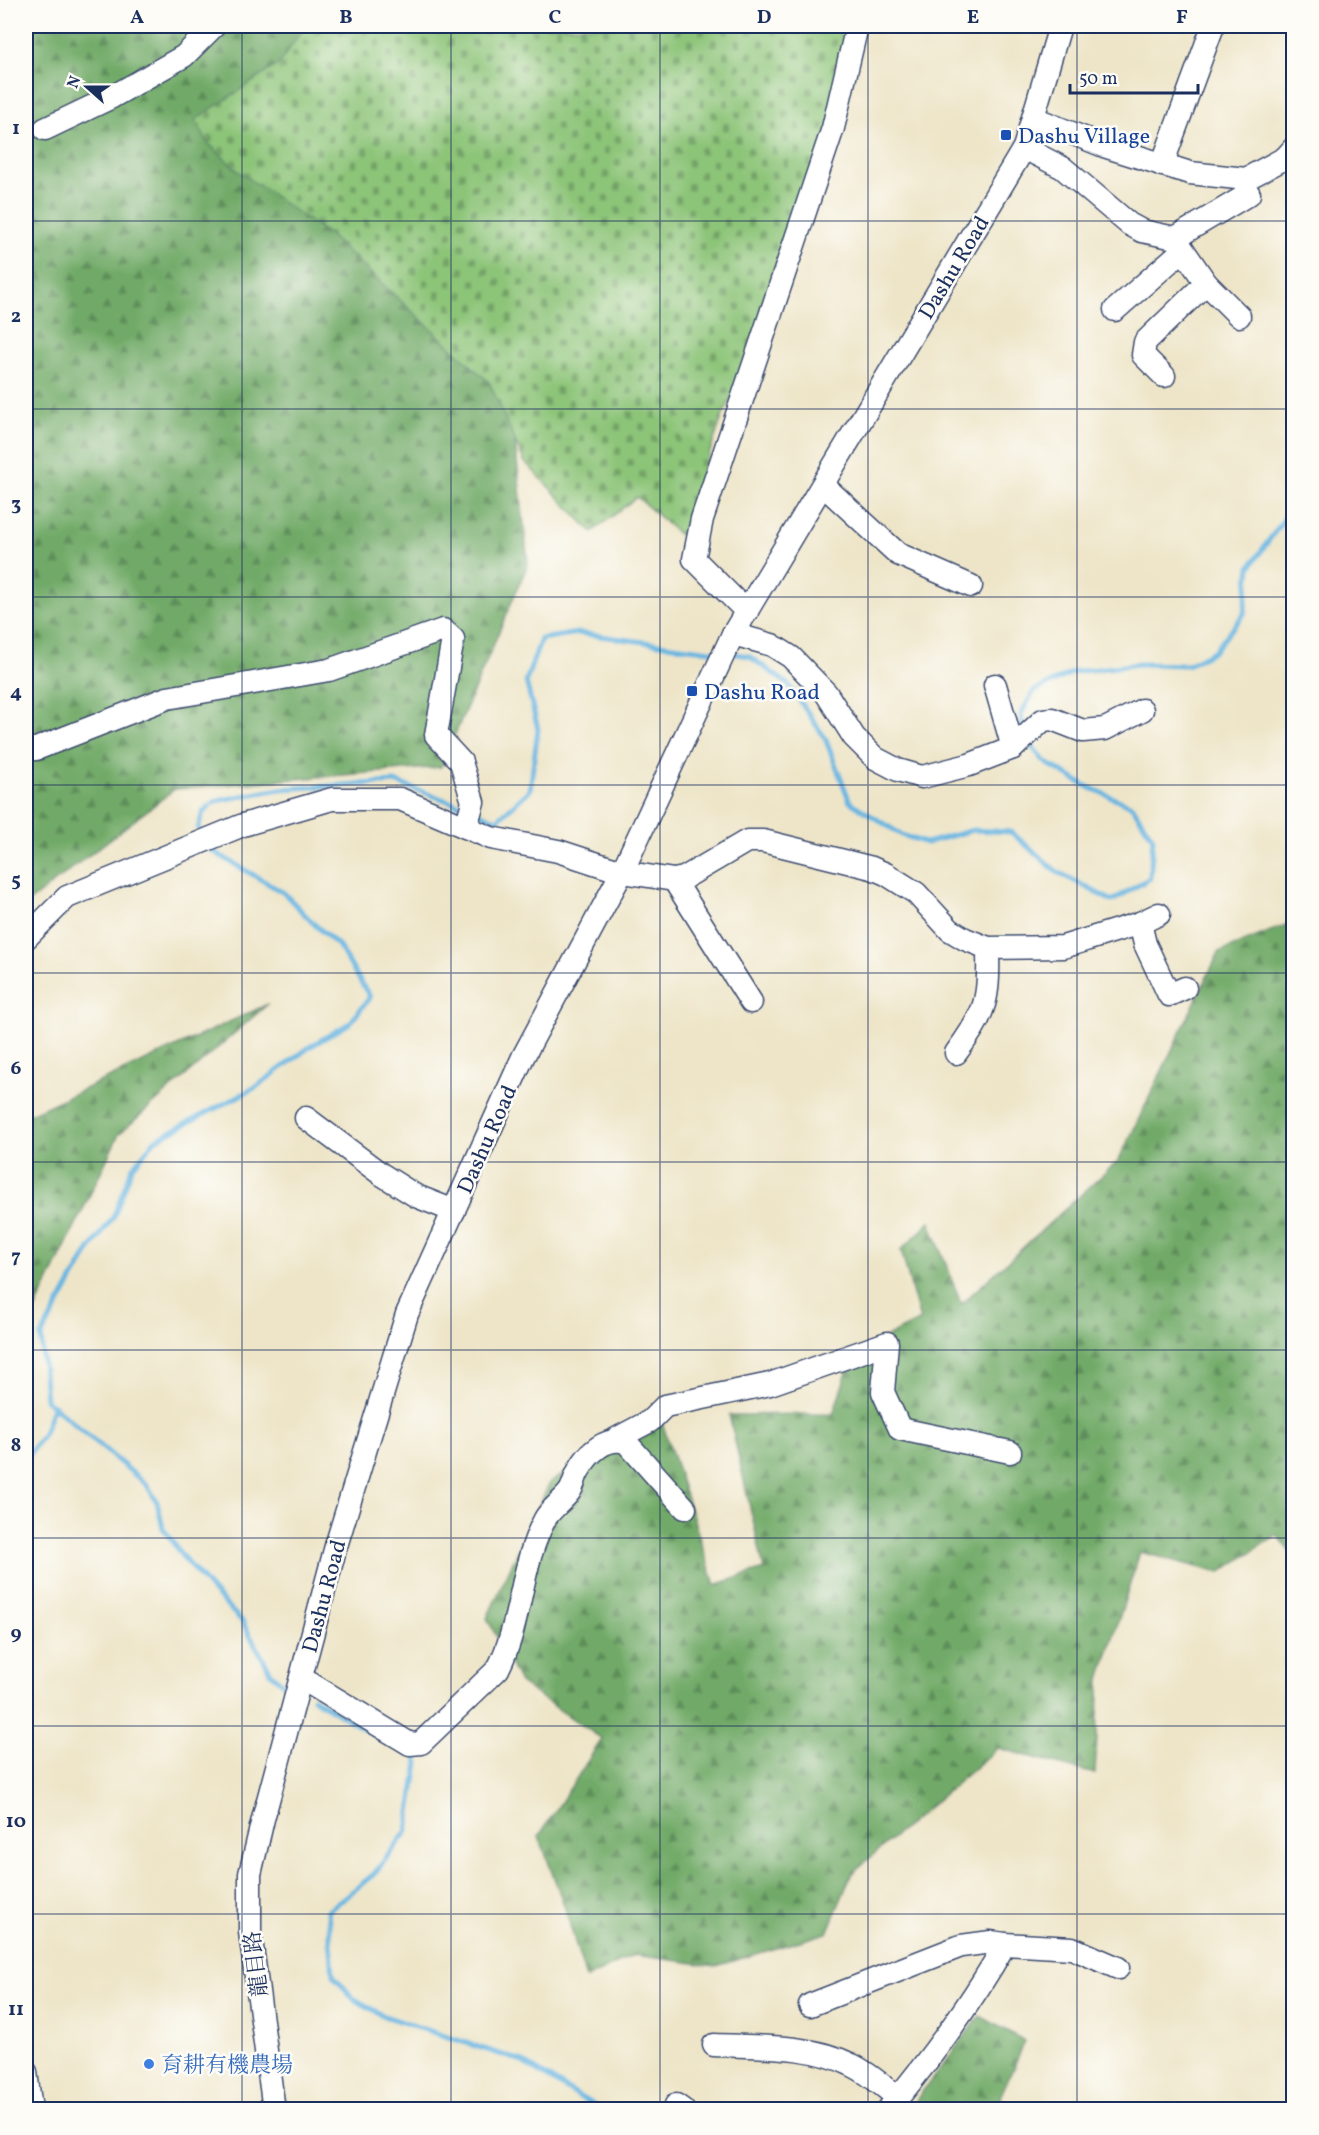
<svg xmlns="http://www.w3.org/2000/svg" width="1319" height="2135" font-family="Vollkorn,'Noto Serif TC',serif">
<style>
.forest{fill:url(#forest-firs);stroke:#466c63;stroke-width:1.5}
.cemetery{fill:url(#cemetery-stones);stroke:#547a6b;stroke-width:1.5}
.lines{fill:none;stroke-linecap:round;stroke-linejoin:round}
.stream{stroke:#67b5e1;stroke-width:5}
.minor-casing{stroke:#3b4a6e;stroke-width:25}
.minor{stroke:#fff;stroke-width:22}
.grid{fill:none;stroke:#1b2f5e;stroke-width:1.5;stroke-opacity:0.55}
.transit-dot{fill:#1a4fb4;stroke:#fdfcf7;stroke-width:2}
.shop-dot{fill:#3f7fe0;stroke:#fdfcf7;stroke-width:2}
.labels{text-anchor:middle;stroke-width:5;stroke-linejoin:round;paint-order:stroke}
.transit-label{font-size:22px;fill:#164399;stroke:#fdfcf7;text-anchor:start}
.street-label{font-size:22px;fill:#1b2f5e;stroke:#fdfcf7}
.shop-label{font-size:22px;fill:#366cbe;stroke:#fdfcf7;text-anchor:start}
.neatline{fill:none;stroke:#1b2f5e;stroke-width:2}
.grid-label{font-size:20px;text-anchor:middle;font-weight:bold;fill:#1b2f5e}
</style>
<defs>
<pattern id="forest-firs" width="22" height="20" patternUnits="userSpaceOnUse" patternTransform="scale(1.5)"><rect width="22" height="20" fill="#71aa68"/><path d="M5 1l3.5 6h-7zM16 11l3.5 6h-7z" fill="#5c8b59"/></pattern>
<pattern id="cemetery-stones" width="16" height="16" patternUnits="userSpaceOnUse" patternTransform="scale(1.5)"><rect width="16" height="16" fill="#8cc478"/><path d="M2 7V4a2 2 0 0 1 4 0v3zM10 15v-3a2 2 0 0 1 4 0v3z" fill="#72a066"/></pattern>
</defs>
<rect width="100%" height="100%" fill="#fdfcf7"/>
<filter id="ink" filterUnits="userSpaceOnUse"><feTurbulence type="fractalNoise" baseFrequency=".0167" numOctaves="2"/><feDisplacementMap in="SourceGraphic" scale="12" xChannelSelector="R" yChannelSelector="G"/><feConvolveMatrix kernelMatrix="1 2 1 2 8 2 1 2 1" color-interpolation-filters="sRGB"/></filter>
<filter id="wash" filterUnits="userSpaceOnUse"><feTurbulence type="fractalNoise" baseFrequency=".008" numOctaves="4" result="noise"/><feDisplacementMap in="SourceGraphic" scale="24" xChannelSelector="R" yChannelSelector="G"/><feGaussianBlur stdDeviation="1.35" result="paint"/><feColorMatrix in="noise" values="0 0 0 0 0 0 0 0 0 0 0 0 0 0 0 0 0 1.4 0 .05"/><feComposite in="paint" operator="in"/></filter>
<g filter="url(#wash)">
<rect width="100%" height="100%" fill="#eee5c8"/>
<g class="forest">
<polygon points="26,26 471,26 528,564 441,767 175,789 26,904"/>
<polygon points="1293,922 1293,1556 1277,1535 1220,1573 1140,1552 1100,1679 1095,1774 998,1748 852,1873 827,1933 716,1966 634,1955 586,1979 565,1908 539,1836 602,1739 520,1683 487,1618 550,1482 661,1419 715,1585 764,1569 729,1415 833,1414 853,1354 920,1320 901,1250 930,1222 961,1304 1119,1160 1219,952"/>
<polygon points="268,1004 119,1134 26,1329 26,1116"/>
<polygon points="980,2016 1025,2041 1000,2097 1012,2109 909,2109"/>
</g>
<polygon class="cemetery" points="305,26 847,26 829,129 736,389 722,417 681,536 637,497 592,532 524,461 489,382 327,233 238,171 208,143 195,120 279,64"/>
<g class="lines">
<g class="stream">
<polyline points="730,653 749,656 789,685 825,738 850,802 902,835 926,843 973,830 1011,832 1056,871 1112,901 1150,878 1153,838 1132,806 1084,785 1045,762 1027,741"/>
<polyline points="1023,729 1021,714 1034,691 1074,672 1139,664 1188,665 1214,651 1244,614 1250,567 1294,505"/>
<polyline points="476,812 497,820 530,790 538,729 526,681 541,639 578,633 718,652"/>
<polyline points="202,835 198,828 203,812 216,801 280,789 395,782 465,807"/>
<polyline points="208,846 211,850 284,893 314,924 338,945 370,997 350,1023 311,1046 256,1087 155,1140 132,1168 114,1216 88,1252 41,1336 46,1400 147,1485 157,1502 163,1528 182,1556 215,1594 242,1621 271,1673 283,1684"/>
<polyline points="26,1458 44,1433 54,1405"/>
<polyline points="313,1698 384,1741"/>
<polyline points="409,1753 416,1756 418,1763 407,1831 374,1874 328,1911 333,1975 353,1998 384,2016 521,2061 601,2110"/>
</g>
</g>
</g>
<g filter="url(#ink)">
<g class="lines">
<g class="minor-casing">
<g id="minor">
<polyline points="1034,118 1104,146 1190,173 1246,179 1285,158 1294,148"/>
<polyline points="45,129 112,97 184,56 214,26"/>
<polyline points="1024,148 1063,168 1129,224 1142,231 1175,238 1206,283 1239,316"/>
<polyline points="1162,165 1213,26"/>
<polyline points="1175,238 1249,194"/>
<polyline points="1115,310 1183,250"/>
<polyline points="1164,376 1143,355 1145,342 1206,283"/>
<polyline points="823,485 898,554 971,586"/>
<polyline points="747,612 694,559 702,519 833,128 857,26"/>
<polyline points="733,634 772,645 791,657 826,693 854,737 875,758 898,770 922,777 969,765 1013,748 1043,720 1052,719 1083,731 1105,729 1142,710"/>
<polyline points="995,685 1013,748"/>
<polyline points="26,749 36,749 167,698 329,670 443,630 453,639 436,735 461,762 473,802 466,827"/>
<polyline points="674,880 751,1002"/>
<polyline points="1140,923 1145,944 1169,995 1185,988"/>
<polyline points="26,938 67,897 243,825 332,799 400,799 491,838 558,851 622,872 674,880 684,878 747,841 763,841 872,868 886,874 916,893 950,930 965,939 988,948 1063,947 1140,923 1159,914"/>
<path d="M 956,1053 C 987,1011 989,1000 988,948"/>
<polyline points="306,1118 381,1174 416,1196 454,1211"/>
<polyline points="616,1439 650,1421 665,1406 770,1384 887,1343 883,1392 900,1429 1010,1452"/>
<path d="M 301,1678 L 410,1744 L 421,1743 L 498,1669 C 522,1622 520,1565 545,1519 C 551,1508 563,1501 570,1491 C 574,1485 575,1476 579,1470 C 588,1453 606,1436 626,1442 L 685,1508"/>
<polyline points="1005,1944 1072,1948 1118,1968"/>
<path d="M 810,2005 L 961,1946 L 991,1942 L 1005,1944 C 972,2003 931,2058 888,2110"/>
<path d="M 714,2045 C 759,2047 810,2044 852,2065 C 869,2073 883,2086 898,2098"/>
<polyline points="26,2072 31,2110"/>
<polyline points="676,2105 683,2110"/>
<polyline points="274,2110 250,1932 250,1874 263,1819 336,1546 407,1314 523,1057 622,872 733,634 1024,148 1060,26"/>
</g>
</g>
<use href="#minor" class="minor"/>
</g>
</g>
<path class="grid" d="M 242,26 L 242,2110M 451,26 L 451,2110M 660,26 L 660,2110M 868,26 L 868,2110M 1077,26 L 1077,2110M 26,221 L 1294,221M 26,409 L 1294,409M 26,597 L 1294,597M 26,785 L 1294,785M 26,973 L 1294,973M 26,1162 L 1294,1162M 26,1350 L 1294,1350M 26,1538 L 1294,1538M 26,1726 L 1294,1726M 26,1914 L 1294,1914"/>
<g class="transit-dot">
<rect x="1000" y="129" width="12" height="12" rx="3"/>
<rect x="686" y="685" width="12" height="12" rx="3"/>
</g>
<circle class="shop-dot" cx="149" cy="2064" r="6"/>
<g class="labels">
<g class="transit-label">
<text x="1018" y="143">Dashu Village</text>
<text x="704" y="699">Dashu Road</text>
</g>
<g class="street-label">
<text transform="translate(953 267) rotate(-59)" y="8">Dashu Road</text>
<text transform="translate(486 1139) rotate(-66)" y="8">Dashu Road</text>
<text transform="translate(323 1596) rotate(-75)" y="8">Dashu Road</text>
<text transform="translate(255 1964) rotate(-97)" y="8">龍目路</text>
</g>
<g class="shop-label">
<text x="161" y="2072">育耕有機農場</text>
</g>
</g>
<rect width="1319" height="2135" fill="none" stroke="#fdfcf7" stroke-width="66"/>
<g transform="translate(87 87) rotate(291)" stroke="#fdfcf7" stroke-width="4.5" paint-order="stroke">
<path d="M0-4.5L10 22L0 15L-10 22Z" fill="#1b2f5e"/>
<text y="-9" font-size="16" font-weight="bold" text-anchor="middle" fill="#1b2f5e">N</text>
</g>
<path d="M1070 84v9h128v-9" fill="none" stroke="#1b2f5e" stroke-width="3"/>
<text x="1079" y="84" font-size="18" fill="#1b2f5e" stroke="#fdfcf7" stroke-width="4.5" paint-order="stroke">50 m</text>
<rect x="33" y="33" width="1253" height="2069" class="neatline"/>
<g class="grid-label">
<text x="137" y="23">A</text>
<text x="346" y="23">B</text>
<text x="555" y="23">C</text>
<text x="764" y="23">D</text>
<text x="973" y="23">E</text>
<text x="1182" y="23">F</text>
<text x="16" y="134">1</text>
<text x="16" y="322">2</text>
<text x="16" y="510">3</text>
<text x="16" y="698">4</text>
<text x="16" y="886">5</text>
<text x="16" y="1074">6</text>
<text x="16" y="1262">7</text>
<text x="16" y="1451">8</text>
<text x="16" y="1639">9</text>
<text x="16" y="1827">10</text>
<text x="16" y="2015">11</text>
</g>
</svg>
